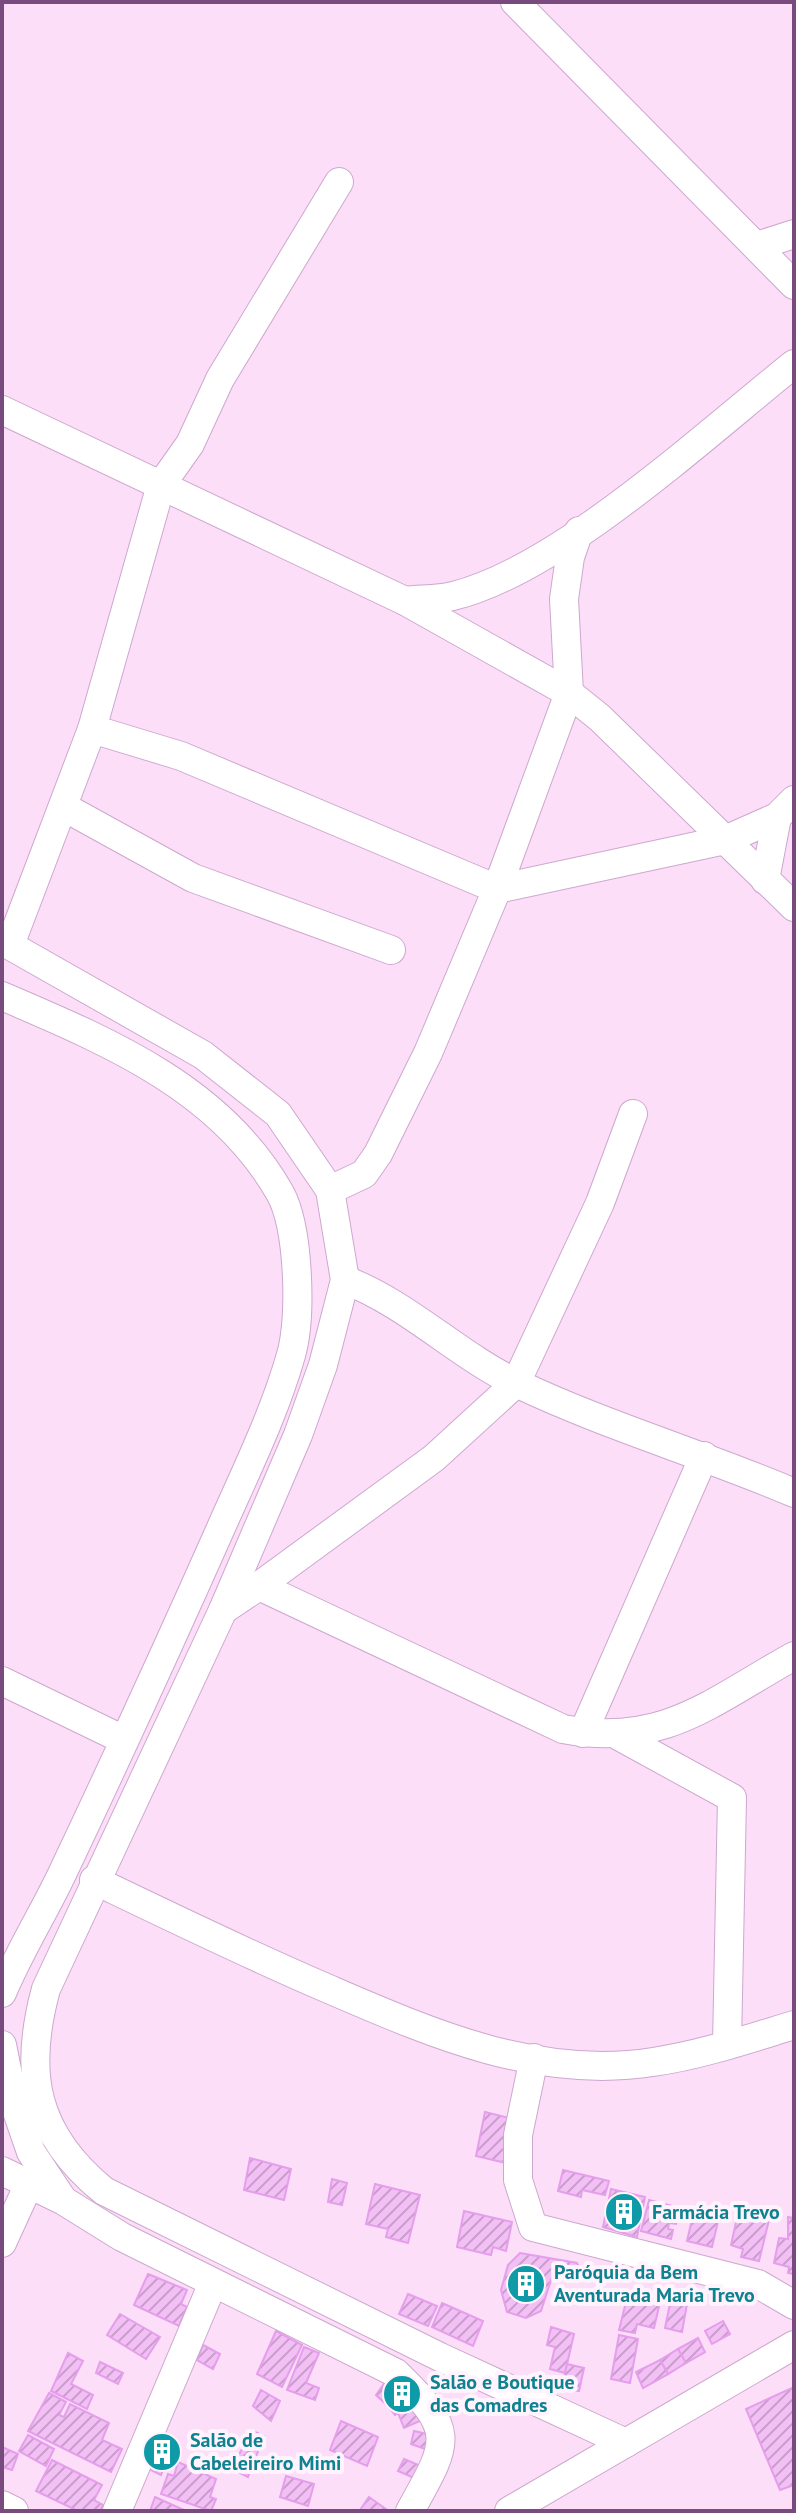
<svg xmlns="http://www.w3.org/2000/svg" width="796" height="2513" font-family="'PT Sans',sans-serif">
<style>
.residential{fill:#fcdef9}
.building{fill:url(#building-hatch);stroke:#e59eeb;stroke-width:2}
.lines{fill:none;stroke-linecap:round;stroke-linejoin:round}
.minor-casing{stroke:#cda8ce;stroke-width:30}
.minor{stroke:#fff;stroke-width:28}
.labels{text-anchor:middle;stroke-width:8;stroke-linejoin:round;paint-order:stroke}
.culture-label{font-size:20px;font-weight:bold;fill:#0d838f;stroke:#fff3fd;text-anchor:start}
</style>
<defs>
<pattern id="building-hatch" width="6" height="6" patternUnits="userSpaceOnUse" patternTransform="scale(2)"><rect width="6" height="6" fill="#f3c0f6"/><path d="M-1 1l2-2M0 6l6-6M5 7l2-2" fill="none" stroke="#ca9ecc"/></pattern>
</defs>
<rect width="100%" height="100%" fill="#feebfb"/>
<polygon class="residential" points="2,2 794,2 794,2509 2,2511"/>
<g class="building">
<polygon points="485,2112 517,2120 506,2163 476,2156"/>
<polygon points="250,2158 291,2169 284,2200 244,2190"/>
<polygon points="563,2170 609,2181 605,2195 582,2190 581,2197 558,2191"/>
<polygon points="332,2179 347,2183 342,2205 328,2202"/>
<polygon points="375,2184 420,2195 408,2243 386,2237 388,2229 366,2224"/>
<polygon points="611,2189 645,2197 637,2237 603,2227"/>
<polygon points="649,2200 680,2208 676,2224 669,2223 668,2229 673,2230 671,2239 641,2231"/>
<polygon points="464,2211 512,2222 506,2251 493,2247 491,2255 457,2247"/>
<polygon points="694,2211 719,2217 712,2247 687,2241"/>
<polygon points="738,2213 769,2220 759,2261 741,2257 743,2249 731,2245"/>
<polygon points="788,2217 794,2218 794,2274 788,2273 789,2267 774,2263 779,2238 788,2239"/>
<polygon points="520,2253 577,2263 581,2272 577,2278 553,2274 541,2311 526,2318 507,2312 501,2290 508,2265"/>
<polygon points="148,2274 187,2290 181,2304 187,2307 179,2326 134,2305"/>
<polygon points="629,2290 661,2298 654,2328 637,2324 635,2333 619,2330"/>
<polygon points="408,2294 437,2306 428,2326 399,2314"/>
<polygon points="671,2299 687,2304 682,2332 665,2328"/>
<polygon points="442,2303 483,2321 473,2346 432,2327"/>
<polygon points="120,2314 160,2337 146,2359 107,2335"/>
<polygon points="723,2321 730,2334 712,2344 705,2331"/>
<polygon points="551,2327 574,2334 565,2373 550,2369 555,2347 547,2345"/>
<polygon points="276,2331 302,2345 282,2387 257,2374"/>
<polygon points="619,2335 638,2339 630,2383 611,2379"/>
<polygon points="698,2338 705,2352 686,2363 678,2349"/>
<polygon points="203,2345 220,2354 213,2369 197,2360"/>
<polygon points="304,2347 319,2353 306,2383 319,2388 315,2400 287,2390"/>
<polygon points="678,2349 686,2363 668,2374 660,2360"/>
<polygon points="68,2353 83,2361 71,2384 93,2395 87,2409 51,2391"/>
<polygon points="660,2360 668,2374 643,2388 636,2372"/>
<polygon points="100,2362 123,2373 118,2384 96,2373"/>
<polygon points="567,2364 584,2368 579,2391 562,2388"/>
<polygon points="390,2375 402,2386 387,2405 376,2395"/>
<polygon points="402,2386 415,2402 395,2415 387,2405"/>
<polygon points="794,2387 794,2485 780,2490 746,2409"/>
<polygon points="261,2390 280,2401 271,2421 253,2406"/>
<polygon points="49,2393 66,2402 59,2415 64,2417 70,2404 109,2423 102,2440 122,2449 111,2472 28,2431"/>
<polygon points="415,2402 422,2420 404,2428 398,2413"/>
<polygon points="341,2421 378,2437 367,2466 330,2450"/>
<polygon points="251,2430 264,2436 248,2477 236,2471 240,2463 236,2461"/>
<polygon points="414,2431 432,2435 428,2450 411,2444"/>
<polygon points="28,2435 54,2449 46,2466 19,2451"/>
<polygon points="158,2443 173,2450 166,2462 152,2455"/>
<polygon points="2,2447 18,2454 12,2470 2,2467"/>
<polygon points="152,2455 166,2462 161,2475 147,2468"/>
<polygon points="404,2459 428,2469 423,2482 398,2471"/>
<polygon points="52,2460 102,2485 94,2500 103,2505 100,2511 78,2511 36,2491"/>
<polygon points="178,2462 216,2479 210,2497 216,2499 211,2511 161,2494 168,2474 174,2476"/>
<polygon points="286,2476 314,2484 308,2506 280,2497"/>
<polygon points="155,2497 186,2511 150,2511"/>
<polygon points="369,2497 386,2509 385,2511 360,2510"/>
</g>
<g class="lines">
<g class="minor-casing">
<g id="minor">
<polyline points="515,2 794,285"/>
<polyline points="757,246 794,234"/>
<polyline points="2,410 405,601 569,693 600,718 794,907"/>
<path d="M 405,601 C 420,599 438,600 453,596 C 560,570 707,433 794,364"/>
<polyline points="92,729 181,756 497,889 725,840 777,817 794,800"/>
<polyline points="64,807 193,878 391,950"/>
<polyline points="765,880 777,817"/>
<path d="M 2,941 L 203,1055 L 278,1114 L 330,1190 L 345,1280 L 323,1365 L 298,1435 L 223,1610 L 46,1989 C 23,2073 34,2134 104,2191 L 440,2357 L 626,2443"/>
<polyline points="10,945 92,729 161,485 190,444 220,379 339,182"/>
<path d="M 2,996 C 107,1041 221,1088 280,1193 C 299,1227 302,1317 291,1355 C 274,1415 245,1473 220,1530 C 169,1645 116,1760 62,1874 C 43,1914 19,1952 2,1993"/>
<polyline points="330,1190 364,1174 378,1154 428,1053 497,889 569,693 564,599 570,557 579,531"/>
<path d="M 345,1280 C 408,1304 456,1354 516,1383 C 606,1426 703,1454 794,1493"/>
<polyline points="259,1586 434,1458 516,1383 600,1203 633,1114"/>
<path d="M 223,1610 L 259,1586 L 563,1729 C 663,1748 711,1702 794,1656"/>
<polyline points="2,1681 124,1740"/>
<polyline points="583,1733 704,1456"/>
<polyline points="619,1736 732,1798 727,2045"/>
<path d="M 94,1880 C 173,1918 251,1956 331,1990 C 433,2034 539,2080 653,2062 C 701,2055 748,2039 794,2025"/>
<polyline points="2,2045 13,2100 31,2152 61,2197"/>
<polyline points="534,2058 518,2135 518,2180 533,2227 758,2284 794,2305"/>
<path d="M 2,2171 L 64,2201 L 122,2237 L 396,2373 C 457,2432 449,2441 410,2511"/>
<polyline points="2,2243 29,2184"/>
<polyline points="2,2505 14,2511"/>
<polyline points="117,2511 213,2283"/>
<polyline points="509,2511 794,2345"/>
</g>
</g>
<use href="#minor" class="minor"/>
</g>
<defs>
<g id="building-disc" transform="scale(2)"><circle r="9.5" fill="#0f9aa8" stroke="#fff3fd"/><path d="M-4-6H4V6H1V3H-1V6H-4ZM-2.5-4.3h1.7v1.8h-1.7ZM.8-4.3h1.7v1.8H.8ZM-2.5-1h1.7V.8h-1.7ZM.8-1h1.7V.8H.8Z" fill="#fff"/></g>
</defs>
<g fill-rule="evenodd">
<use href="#building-disc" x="624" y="2212"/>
<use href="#building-disc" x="526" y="2284"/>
<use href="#building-disc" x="402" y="2394"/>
<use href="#building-disc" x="162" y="2452"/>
</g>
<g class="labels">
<g class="culture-label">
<text x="652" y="2219">Farmácia Trevo</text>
<text x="554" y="2279">Paróquia da Bem<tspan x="554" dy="23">Aventurada Maria Trevo</tspan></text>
<text x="430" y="2389">Salão e Boutique<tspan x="430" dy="23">das Comadres</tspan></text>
<text x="190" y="2447">Salão de<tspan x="190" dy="23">Cabeleireiro Mimi</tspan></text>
</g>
</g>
<rect width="796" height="2513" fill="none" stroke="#784a7d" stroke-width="8"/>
</svg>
